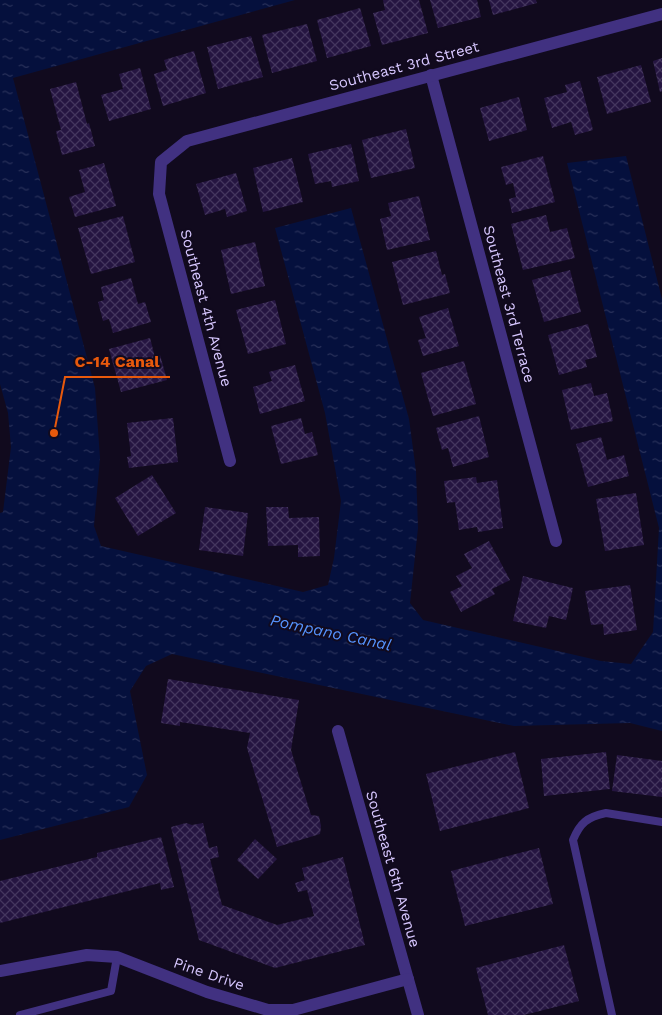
<svg xmlns="http://www.w3.org/2000/svg" width="662" height="1015" font-family="'Work Sans',sans-serif">
<style>
.water{fill:url(#water-ripples)}
.building{fill:url(#building-cross-hatch)}
.lines{fill:none;stroke-linecap:round;stroke-linejoin:round}
.lane{stroke:#413181;stroke-width:8}
.street{stroke:#413181;stroke-width:12}
.labels{text-anchor:middle;stroke-width:4;stroke-linejoin:round;paint-order:stroke}
.street-label{font-size:15px;fill:#d7c7ff;stroke:#110a1e}
.water-label{font-size:16px;font-style:italic;fill:#5594ff;stroke:#110a1e}
.leader{fill:none;stroke:#e8590c;stroke-width:2}
.callout-dot{fill:#e8590c;stroke:#110a1e;stroke-width:2}
.callout-label{font-size:16px;text-anchor:middle;font-weight:bold;fill:#e8590c;stroke:#110a1e;stroke-width:4;stroke-linejoin:round;paint-order:stroke}
</style>
<defs>
<pattern id="water-ripples" width="26" height="14" patternUnits="userSpaceOnUse" patternTransform="scale(1.25)"><rect width="26" height="14" fill="#05103d"/><path d="M2 4q2-2 4 0t4 0M15 11q2-2 4 0t4 0" fill="none" stroke="#29315a"/></pattern>
<pattern id="building-cross-hatch" width="8" height="8" patternUnits="userSpaceOnUse" patternTransform="scale(1.25)"><rect width="8" height="8" fill="#251541"/><path d="M0 0l8 8M0 8l8-8" fill="none" stroke="#44365e"/></pattern>
</defs>
<rect width="100%" height="100%" fill="#110a1e"/>
<polygon class="water" points="0,0 295,0 13,78 95,388 100,458 94,526 101,546 303,592 328,585 334,558 341,501 325,413 275,228 351,208 409,419 416,471 418,528 410,603 423,620 601,661 631,664 653,632 659,528 567,163 626,156 662,299 662,731 630,723 514,726 172,654 146,666 130,691 147,775 129,807 0,840 0,513 3,512 11,447 8,413 0,384"/>
<g class="building">
<polygon points="383,0 419,0 428,33 382,45 373,13 385,10"/>
<polygon points="430,0 477,0 481,17 438,28"/>
<polygon points="489,0 536,0 537,3 493,15"/>
<polygon points="360,8 371,46 327,58 317,20"/>
<polygon points="307,24 317,61 272,73 262,35"/>
<polygon points="251,36 263,77 218,89 207,47"/>
<polygon points="194,51 206,93 163,106 154,74 167,70 164,60"/>
<polygon points="662,58 662,91 660,92 653,61"/>
<polygon points="641,65 651,102 607,114 597,77"/>
<polygon points="140,68 151,109 109,121 101,95 123,89 119,74"/>
<polygon points="580,81 593,130 575,135 571,122 552,128 544,98 567,92 565,85"/>
<polygon points="76,82 87,124 89,123 95,146 62,155 56,131 61,130 50,89"/>
<polygon points="519,97 527,130 489,141 480,108"/>
<polygon points="406,129 415,168 371,178 362,140"/>
<polygon points="351,144 359,181 332,187 331,181 315,184 308,154"/>
<polygon points="543,156 555,202 512,213 509,199 516,197 513,183 506,185 501,167"/>
<polygon points="292,158 303,202 263,212 253,168"/>
<polygon points="104,163 116,206 75,217 69,197 85,192 79,170"/>
<polygon points="236,173 247,211 227,217 225,209 205,215 196,184"/>
<polygon points="419,196 430,240 387,250 380,219 391,216 388,203"/>
<polygon points="546,215 550,232 567,228 575,258 523,270 511,224"/>
<polygon points="123,216 135,262 91,274 78,228"/>
<polygon points="255,242 265,286 231,294 221,250"/>
<polygon points="436,251 442,275 445,274 450,293 403,305 392,262"/>
<polygon points="570,270 581,312 544,322 532,280"/>
<polygon points="131,278 138,304 145,302 151,322 113,333 109,319 103,321 98,302 104,300 101,287"/>
<polygon points="275,300 286,344 248,354 236,310"/>
<polygon points="448,308 459,346 423,356 418,340 426,338 419,317"/>
<polygon points="588,324 597,357 585,360 587,367 559,375 548,335"/>
<polygon points="150,338 155,357 160,355 167,380 121,392 109,349"/>
<polygon points="464,361 476,404 433,416 421,373"/>
<polygon points="295,365 305,401 260,414 253,387 272,381 269,372"/>
<polygon points="591,383 594,396 607,393 613,421 571,430 562,390"/>
<polygon points="479,416 489,457 453,467 448,448 442,450 436,428"/>
<polygon points="173,418 178,462 129,468 127,457 131,456 127,423"/>
<polygon points="301,418 305,434 312,432 318,455 281,464 271,426"/>
<polygon points="601,437 607,460 624,455 629,476 588,487 576,444"/>
<polygon points="152,475 176,513 138,536 115,498"/>
<polygon points="476,477 477,483 497,480 503,528 478,532 477,527 459,530 455,502 447,503 444,481"/>
<polygon points="636,493 644,545 605,551 596,499"/>
<polygon points="205,507 248,513 243,556 199,550"/>
<polygon points="266,507 288,507 289,518 319,517 320,556 298,557 298,545 268,546"/>
<polygon points="489,541 510,580 492,589 495,594 461,612 450,592 462,586 456,576 472,568 464,554"/>
<polygon points="523,576 573,588 566,620 549,616 546,628 513,621"/>
<polygon points="630,585 637,630 604,635 603,624 591,625 585,591"/>
<polygon points="168,679 299,700 291,750 311,815 319,816 321,826 320,834 277,847 247,748 250,733 180,722 180,726 161,723"/>
<polygon points="515,752 529,808 440,831 426,774"/>
<polygon points="606,752 610,789 544,796 541,759"/>
<polygon points="617,755 662,761 662,797 612,791"/>
<polygon points="186,823 192,825 203,823 209,848 217,846 219,857 210,859 222,905 277,925 314,916 307,890 298,892 295,883 305,880 302,868 343,857 365,945 275,968 199,940 171,827"/>
<polygon points="161,837 174,887 161,890 160,883 0,923 0,881 97,857 97,853"/>
<polygon points="255,839 277,859 258,879 237,860"/>
<polygon points="539,848 553,904 465,926 451,871"/>
<polygon points="564,945 579,1001 524,1015 488,1015 476,968"/>
</g>
<g class="lines">
<g class="lane">
<polyline points="20,1015 111,991 117,957"/>
<path d="M 612,1015 L 573,840 C 580,823 587,817 606,813 L 662,822"/>
</g>
<g class="street">
<polyline points="431,75 556,541"/>
<polyline points="230,461 159,194 161,162 187,141 662,14"/>
<polyline points="338,731 418,1015"/>
<polyline points="0,971 87,955 117,957 207,992 268,1010 293,1010 408,979"/>
</g>
</g>
<g class="labels">
<g class="street-label">
<text transform="translate(404 66) rotate(-15)" y="5">Southeast 3rd Street</text>
<text transform="translate(509 304) rotate(75)" y="5">Southeast 3rd Terrace</text>
<text transform="translate(206 308) rotate(75)" y="5">Southeast 4th Avenue</text>
<text transform="translate(393 869) rotate(74)" y="5">Southeast 6th Avenue</text>
<text transform="translate(209 974) rotate(19)" y="5">Pine Drive</text>
</g>
<g class="water-label">
<text transform="translate(331 632) rotate(12)" y="6">Pompano Canal</text>
</g>
</g>
<path class="leader" d="M54 433L65 377H170"/>
<circle class="callout-dot" cx="54" cy="433" r="5"/>
<g class="callout-label">
<text x="117" y="367">C-14 Canal</text>
</g>
</svg>
